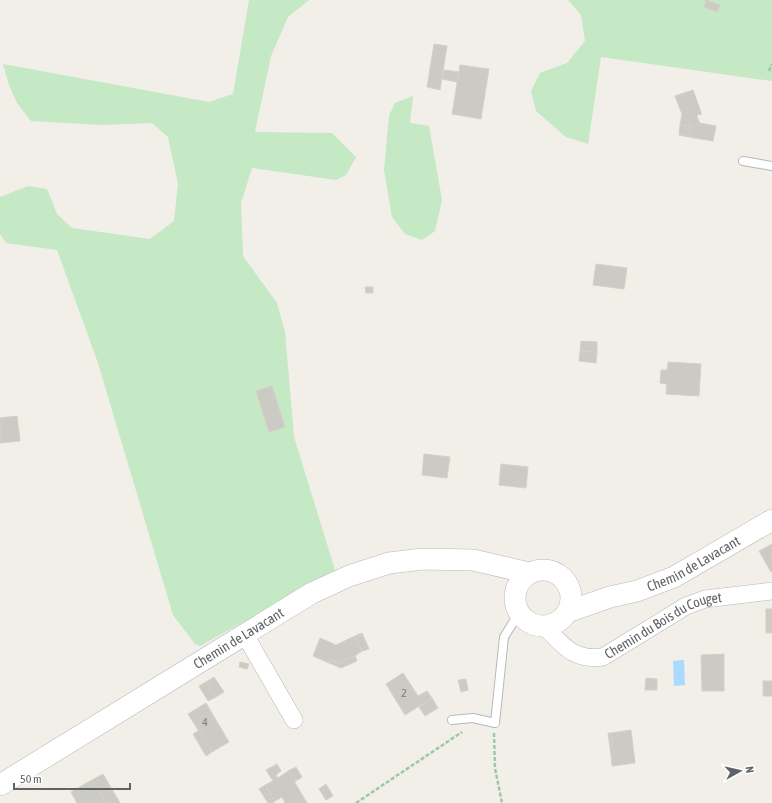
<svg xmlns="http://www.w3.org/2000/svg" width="772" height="803" font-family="'Asap Condensed',sans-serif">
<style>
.green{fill:#c5e8c5}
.water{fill:#aadaff}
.building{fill:#cccac5;stroke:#d6d1c6}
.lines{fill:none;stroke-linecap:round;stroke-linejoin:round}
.service-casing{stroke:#b5b8bc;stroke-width:10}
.minor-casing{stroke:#b5b8bc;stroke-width:18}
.tertiary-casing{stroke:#b5b8bc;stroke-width:22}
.path{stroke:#9cc7a9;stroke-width:2.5;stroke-dasharray:4 2;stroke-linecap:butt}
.service{stroke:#fff;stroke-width:8}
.minor{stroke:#fff;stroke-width:17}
.tertiary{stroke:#fff;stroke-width:21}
.labels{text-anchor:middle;stroke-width:3;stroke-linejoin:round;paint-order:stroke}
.number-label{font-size:12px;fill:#7a7d7f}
.street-label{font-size:14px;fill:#5f6368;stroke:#fff}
</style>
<rect width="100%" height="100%" fill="#f1efe8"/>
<g class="green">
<polygon points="249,0 309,0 288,17 271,56 255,132 332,133 356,157 346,175 336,180 252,168 241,203 243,256 277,303 285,332 294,437 335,570 299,591 200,646 195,644 173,615 98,363 57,250 6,243 0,234 0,197 28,186 47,189 57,214 72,228 150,239 174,221 178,184 168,137 152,123 102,125 31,121 17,103 9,85 3,64 209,102 233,94"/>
<polygon points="568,0 772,0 772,81 601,57 588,144 566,137 536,111 531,91 540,73 567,63 585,41 581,15"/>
<polygon points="413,96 410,123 429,126 442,200 435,231 422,240 405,234 392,217 384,170 389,116 395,103"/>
</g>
<polygon class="water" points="684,660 685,685 674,686 673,661"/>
<g class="building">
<polygon points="706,0 720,5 717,12 704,7"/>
<polygon points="434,44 447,46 440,90 427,87"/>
<polygon points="460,65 489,69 481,119 452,114"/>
<polygon points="444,70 459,72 457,82 442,79"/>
<polygon points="693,90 701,112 701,115 698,114 697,117 700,123 716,126 713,141 689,137 691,126 680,125 682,114 675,96"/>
<polygon points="680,125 691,126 689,137 679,135"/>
<polygon points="596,264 627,268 624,289 593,285"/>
<polygon points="365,287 373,287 373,293 366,293"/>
<polygon points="581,341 597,342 597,352 580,351"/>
<polygon points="580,351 597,352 596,363 579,361"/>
<polygon points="668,362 701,364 699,396 666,394 667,384 660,383 661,370 667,370"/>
<polygon points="272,386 285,427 269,432 256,391"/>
<polygon points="17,416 20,441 0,443 0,418"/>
<polygon points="424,454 450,457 447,478 422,475"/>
<polygon points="501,464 528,467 526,488 499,485"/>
<polygon points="772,544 772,571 771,572 759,551"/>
<polygon points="766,609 769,609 770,633 766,633"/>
<polygon points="769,609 772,609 772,633 770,633"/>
<polygon points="362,633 369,649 362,651 355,636"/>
<polygon points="355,636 362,651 355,656 339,663 331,660 329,663 313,656 320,638 336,645"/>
<polygon points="724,654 724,691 702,691 701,655"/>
<polygon points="355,656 357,661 341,668 329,663 331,660 339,663"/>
<polygon points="240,662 249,664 247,669 239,667"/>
<polygon points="403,673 418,696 427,691 432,698 405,715 386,684"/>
<polygon points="214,677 224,692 216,697 206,682"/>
<polygon points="646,678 657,679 657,690 645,690"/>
<polygon points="466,679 468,690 461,692 458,680"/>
<rect x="763" y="681" width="9" height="15"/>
<polygon points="206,682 216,697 208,701 199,686"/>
<polygon points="432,698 438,708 425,716 419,707"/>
<polygon points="206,703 229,742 212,752 188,714"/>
<polygon points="199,730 212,752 206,756 193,734"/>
<polygon points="631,730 635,763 612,766 611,755 614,755 611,733"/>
<polygon points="608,733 611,733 614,755 611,755"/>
<polygon points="277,764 281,771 276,775 278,778 288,771 307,803 285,803 282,797 275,801 265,785 273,781 266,770"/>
<polygon points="296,767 302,777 294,782 288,771"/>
<polygon points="103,774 120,803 106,803 92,780"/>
<polygon points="92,780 106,803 77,803 71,792"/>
<polygon points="326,784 333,796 326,800 319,789"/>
<polygon points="265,785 275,801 272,803 268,803 259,789"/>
</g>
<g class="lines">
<g class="service-casing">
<g id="service">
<polyline points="743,161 772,166"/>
<polyline points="452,720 473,718 495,723 504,637 519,613"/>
</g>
</g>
<g class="minor-casing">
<g id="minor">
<path id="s1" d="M 544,626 C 563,645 573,661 603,657 L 686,606 L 705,599 L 772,591"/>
<polyline points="245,635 294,720"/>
</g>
</g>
<g class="tertiary-casing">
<g id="tertiary">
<circle cx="543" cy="598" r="28"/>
<path id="s2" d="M 567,612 L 610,597 L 637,591 L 674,577 L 772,520"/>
<path id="s3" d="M 0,785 L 312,593 L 349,576 L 389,563 L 423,559 L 473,560 L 529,573"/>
</g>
</g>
<g class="path">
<polyline points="769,71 772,64"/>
<polyline points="494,733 495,768 502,803"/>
<polyline points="356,803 462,732"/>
</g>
<use href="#service" class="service"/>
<use href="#minor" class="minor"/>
<use href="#tertiary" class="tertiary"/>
</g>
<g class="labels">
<g class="number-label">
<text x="404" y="697">2</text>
<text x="205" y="726">4</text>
</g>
<g class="street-label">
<text dy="5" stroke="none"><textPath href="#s2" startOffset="136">Chemin de Lavacant</textPath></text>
<text dy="5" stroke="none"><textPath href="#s1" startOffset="139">Chemin du Bois du Couget</textPath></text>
<text dy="5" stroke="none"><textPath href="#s3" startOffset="280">Chemin de Lavacant</textPath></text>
</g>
</g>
<g transform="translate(740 771) rotate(82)" stroke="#ffffff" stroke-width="3" paint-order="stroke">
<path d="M0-3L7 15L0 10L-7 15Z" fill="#5f6368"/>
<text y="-6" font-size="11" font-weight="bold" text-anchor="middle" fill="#5f6368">N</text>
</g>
<path d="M14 783v6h116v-6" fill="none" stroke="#5f6368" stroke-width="2"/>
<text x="20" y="783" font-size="12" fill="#5f6368" stroke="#ffffff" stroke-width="3" paint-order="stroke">50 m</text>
</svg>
